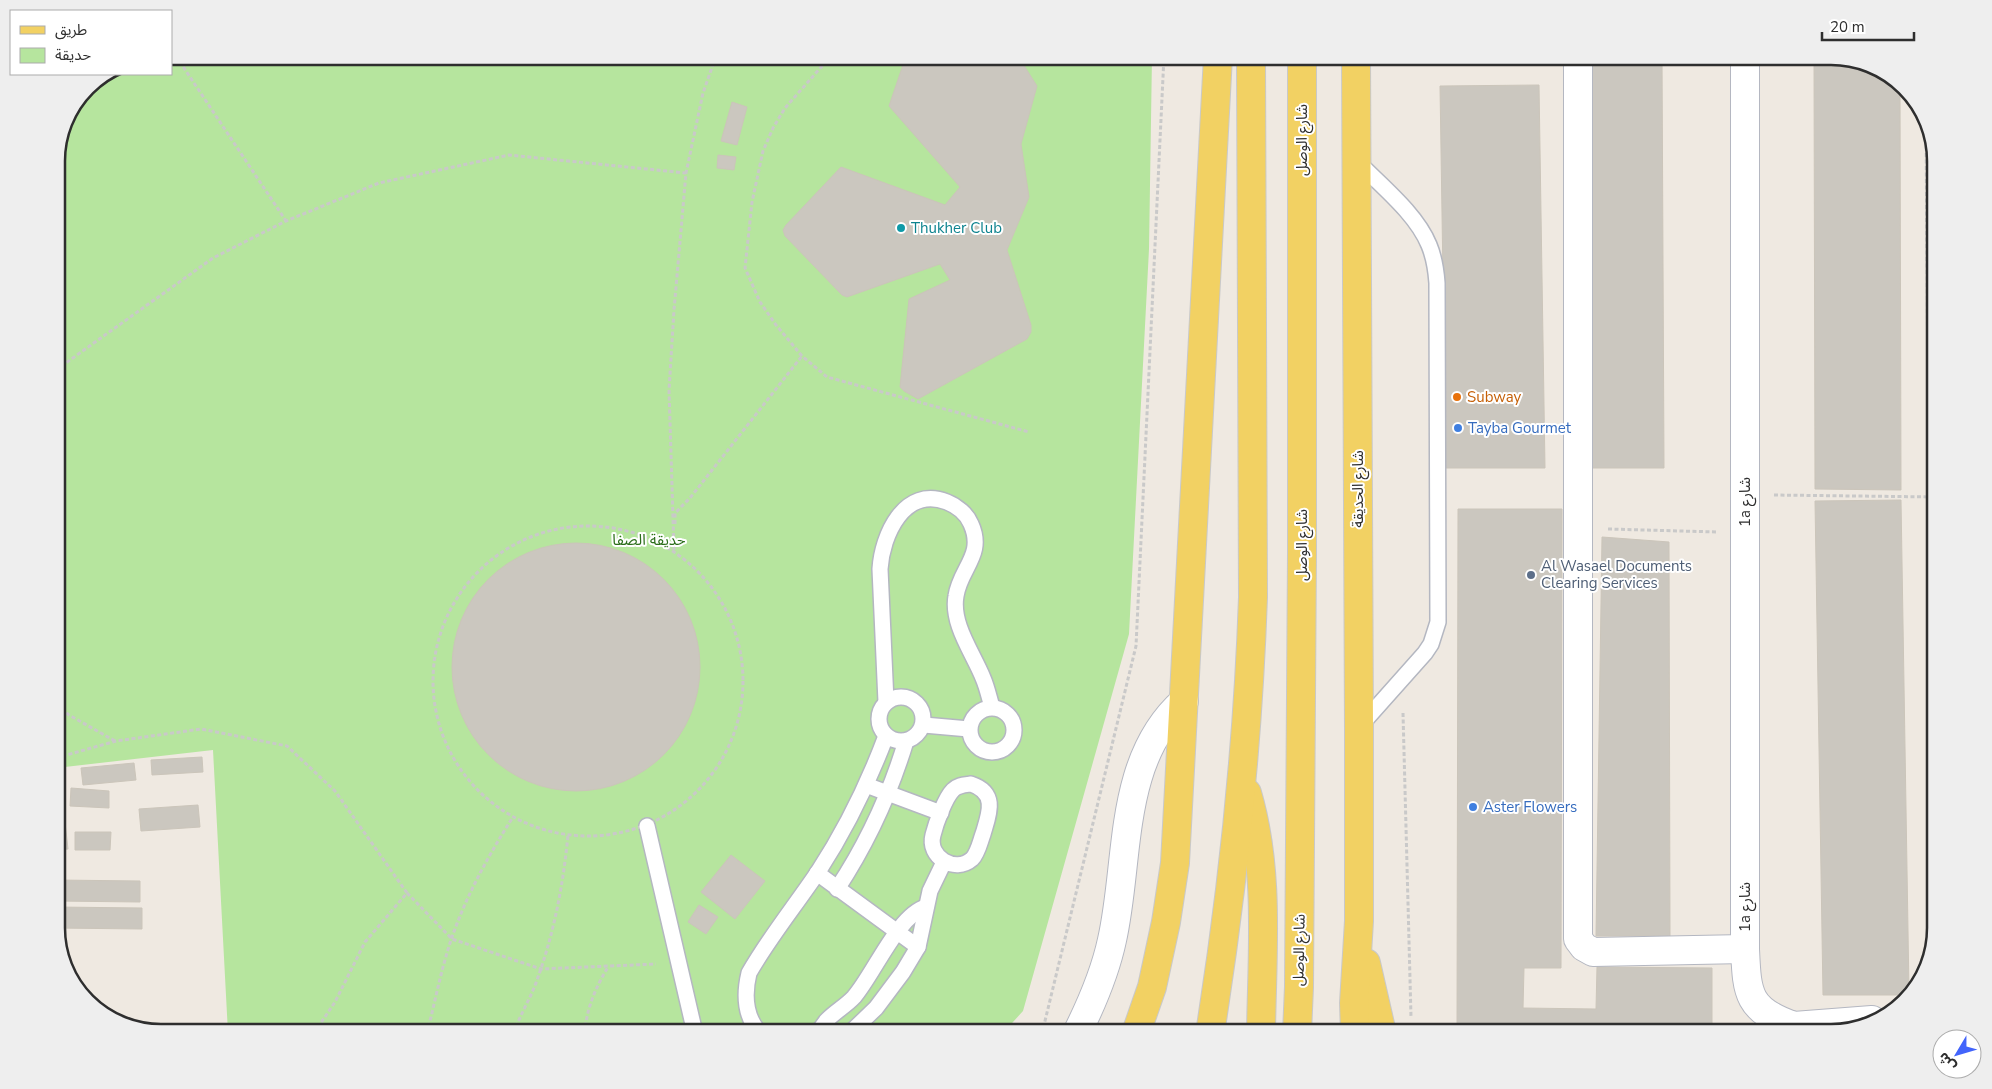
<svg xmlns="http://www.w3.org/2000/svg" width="1992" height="1089" font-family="'Nunito Sans','Noto Sans Arabic',sans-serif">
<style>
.green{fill:#b6e59e}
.building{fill:#cbc7bf;stroke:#cbc5ba}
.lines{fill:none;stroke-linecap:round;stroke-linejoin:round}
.service-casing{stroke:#b4b7c1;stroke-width:18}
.minor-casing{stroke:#b4b7c1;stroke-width:30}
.primary-casing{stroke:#c9c9c9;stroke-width:30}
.path{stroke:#c9c9c9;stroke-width:3;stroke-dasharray:4 2.5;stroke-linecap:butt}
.service{stroke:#fff;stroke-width:15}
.minor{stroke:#fff;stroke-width:28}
.primary{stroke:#f2d163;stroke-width:28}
.culture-dot{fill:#0f9aa8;stroke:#fff;stroke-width:2}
.food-dot{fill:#e8710a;stroke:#fff;stroke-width:2}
.shop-dot{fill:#3f7fe0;stroke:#fff;stroke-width:2}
.service-dot{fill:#5c6f8a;stroke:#fff;stroke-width:2}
.labels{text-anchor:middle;stroke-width:4;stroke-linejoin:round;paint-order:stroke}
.street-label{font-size:15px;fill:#2e2e2e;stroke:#fff}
.culture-label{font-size:15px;fill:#0d838f;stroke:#fff;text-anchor:start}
.food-label{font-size:15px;fill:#c56008;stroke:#fff;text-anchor:start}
.shop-label{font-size:15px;fill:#366cbe;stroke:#fff;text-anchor:start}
.park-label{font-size:15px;fill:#2c6e1b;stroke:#fff}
.service-label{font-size:15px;fill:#4e5e75;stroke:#fff;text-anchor:start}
.rim{fill:none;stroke:#2e2e2e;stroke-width:2.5}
</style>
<rect width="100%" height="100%" fill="#efe9e1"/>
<polygon class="green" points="171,56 1152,56 1149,249 1129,634 1023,1011 1003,1033 228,1033 213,750 56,768 56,154 64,121 87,87 107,74 171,74"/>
<g class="building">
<polygon points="906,56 1018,56 1037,86 1021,144 1029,197 1007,250 1031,325 1031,332 1027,339 918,399 904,391 900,387 909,299 950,280 940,264 847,297 842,295 785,236 783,230 786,225 841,167 945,205 960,187 889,106"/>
<polygon points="1588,56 1662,56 1664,468 1591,468"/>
<polygon points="1814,56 1831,56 1878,67 1900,87 1901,490 1815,489"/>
<polygon points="1539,85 1545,468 1446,468 1440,86"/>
<polygon points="732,102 747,107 737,145 721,141"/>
<polygon points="718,155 736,157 734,170 717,168"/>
<polygon points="1901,500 1909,992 1907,995 1823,995 1815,501"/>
<polygon points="1458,509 1562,509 1561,968 1524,968 1523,1008 1596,1009 1597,967 1712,968 1712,1033 1457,1033"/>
<polygon points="1602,537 1669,542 1670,936 1596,936"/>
<circle cx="576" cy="667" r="124"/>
<polygon points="202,757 203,772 152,775 151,760"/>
<polygon points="134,763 136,780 83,785 81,768"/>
<polygon points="56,778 60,778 68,849 56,850"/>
<polygon points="71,788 109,791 109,808 70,806"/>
<polygon points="198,805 200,827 141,831 139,809"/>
<polygon points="75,832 111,832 110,850 75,850"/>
<polygon points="731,855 765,881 735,919 701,892"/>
<polygon points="56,880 140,881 140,902 56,901"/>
<polygon points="699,905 718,917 706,934 688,922"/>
<polygon points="56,907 142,908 142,929 56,928"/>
</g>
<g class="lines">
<g class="service-casing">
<g id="service">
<path d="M 1356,160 C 1380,185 1416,213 1429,245 C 1434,257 1436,269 1437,283 L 1438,622 L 1431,644 L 1425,653 L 1360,726"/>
<circle cx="901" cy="719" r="22"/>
<path d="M 886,702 L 880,569 C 882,536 904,485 947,502 C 957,506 967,514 971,524 C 985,555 960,568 956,596 C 951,624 973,653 983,678 C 987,687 989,697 992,707"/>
<circle cx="992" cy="730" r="22"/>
<polyline points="924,725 969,729"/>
<path d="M 971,784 C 998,793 989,814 983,834 C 980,842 978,853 972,859 C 955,874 927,857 933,835 C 936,823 945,798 953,790 C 958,785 964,785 971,784 Z"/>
<polyline points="866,785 941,813"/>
<polyline points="647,826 695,1033"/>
<polyline points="817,873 918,947"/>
<path d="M 837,889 C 868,842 890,794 906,741"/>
<path d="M 760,1033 C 744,1016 744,994 749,973 C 769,938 795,906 818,872 C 846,829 868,784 886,736"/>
<path d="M 819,1033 C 825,1016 842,1010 854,997 C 874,974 898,915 926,907"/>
<polyline points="850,1033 876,1008 903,972 918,947 930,891 944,862"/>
</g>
</g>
<g class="minor-casing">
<g id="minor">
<polyline points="1578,56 1578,939 1584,947 1593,952 1745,949"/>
<path d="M 1745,56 L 1745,949 C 1747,993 1747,1010 1794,1026 L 1872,1020"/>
<path d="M 1077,1033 C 1092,1003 1105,973 1112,940 C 1130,861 1117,760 1184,701"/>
</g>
</g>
<g class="primary-casing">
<g id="primary">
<path d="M 1247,793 C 1270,871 1262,953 1261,1033"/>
<polyline points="1366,963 1382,1033"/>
<polyline points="1136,1033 1152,987 1166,922 1175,863 1218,56"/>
<path d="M 1210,1033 C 1233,888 1248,743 1253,597 L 1251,56"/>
<polyline points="1297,1033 1299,987 1302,553 1302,56"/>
<polyline points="1355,1033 1354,1003 1359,921 1359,727 1356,56"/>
</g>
</g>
<g class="path">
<polyline points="176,56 286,221"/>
<polyline points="831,56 785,108 773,128 763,151 752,202 745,268 760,302 776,325 802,356 827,377 1029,432"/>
<polyline points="1926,127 1932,946"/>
<polyline points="56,370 213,258 286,221 379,183 509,155 686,173"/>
<polyline points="1774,495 1936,497"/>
<polyline points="675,524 675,513 690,498 802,356"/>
<circle cx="588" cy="681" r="155"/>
<polyline points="1608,529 1717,532"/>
<polyline points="674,550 669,390 674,310 686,173 703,93 716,56"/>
<polyline points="56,705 69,715 115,741"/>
<polyline points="1403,713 1411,1017"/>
<polyline points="56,758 116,741 201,729 287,746 335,791 407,893 365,942 335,1002 314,1033"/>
<polyline points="407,893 452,939 541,969 656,964"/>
<path d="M 427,1033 C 435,1002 441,970 451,940 C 466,896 488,856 513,817"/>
<path d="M 514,1033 C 520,1014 531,998 537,980 C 554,933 563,886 568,835"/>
<path d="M 585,1033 C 586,1009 596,987 608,967"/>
<polyline points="1039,1033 1044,1025 1136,646 1164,56"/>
</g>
<use href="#service" class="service"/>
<use href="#minor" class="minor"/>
<use href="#primary" class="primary"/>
</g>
<circle class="culture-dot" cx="901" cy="228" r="5"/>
<circle class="food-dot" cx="1457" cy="397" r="5"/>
<g class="shop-dot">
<circle cx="1458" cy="428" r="5"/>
<circle cx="1473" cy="807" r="5"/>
</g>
<circle class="service-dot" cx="1531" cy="575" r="5"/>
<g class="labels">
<g class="street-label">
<text transform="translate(1302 140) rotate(-90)" y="5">شارع الوصل</text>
<text transform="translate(1358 489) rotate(-90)" y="5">شارع الحديقة</text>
<text transform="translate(1745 502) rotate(-90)" y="5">1a شارع</text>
<text transform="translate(1302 545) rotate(-90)" y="5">شارع الوصل</text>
<text transform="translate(1745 907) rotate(-90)" y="5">1a شارع</text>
<text transform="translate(1299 950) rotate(-89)" y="5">شارع الوصل</text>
</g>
<g class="culture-label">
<text x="911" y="233">Thukher Club</text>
</g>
<g class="food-label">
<text x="1467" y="402">Subway</text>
</g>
<g class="shop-label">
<text x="1468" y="433">Tayba Gourmet</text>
<text x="1483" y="812">Aster Flowers</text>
</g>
<g class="park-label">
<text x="649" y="545">حديقة الصفا</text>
</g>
<g class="service-label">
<text x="1541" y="571">Al Wasael Documents<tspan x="1541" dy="17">Clearing Services</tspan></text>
</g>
</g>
<path d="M0 0H1992V1089H0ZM161 65H1831A96 96 0 0 1 1927 161V928A96 96 0 0 1 1831 1024H161A96 96 0 0 1 65 928V161A96 96 0 0 1 161 65Z" fill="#eee" fill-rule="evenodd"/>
<path class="rim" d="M161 65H1831A96 96 0 0 1 1927 161V928A96 96 0 0 1 1831 1024H161A96 96 0 0 1 65 928V161A96 96 0 0 1 161 65Z"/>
<rect x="10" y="10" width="162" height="65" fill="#ffffff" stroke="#ababab"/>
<rect x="20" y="26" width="25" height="8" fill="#f2d163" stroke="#ababab"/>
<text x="55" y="35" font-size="15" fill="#2e2e2e">طريق</text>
<rect x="20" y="48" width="25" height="15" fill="#b6e59e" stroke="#ababab"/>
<text x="55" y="60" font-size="15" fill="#2e2e2e">حديقة</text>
<g transform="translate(1957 1054) rotate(232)"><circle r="24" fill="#ffffff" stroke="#ababab"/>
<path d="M0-4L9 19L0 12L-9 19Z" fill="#4264fb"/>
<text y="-8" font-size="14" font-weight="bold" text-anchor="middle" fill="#2e2e2e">ش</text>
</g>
<path d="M1822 32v8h92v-8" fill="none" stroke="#2e2e2e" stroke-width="2.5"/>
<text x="1830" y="32" font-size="15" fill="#2e2e2e" stroke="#ffffff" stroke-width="4" paint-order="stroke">20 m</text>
</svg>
